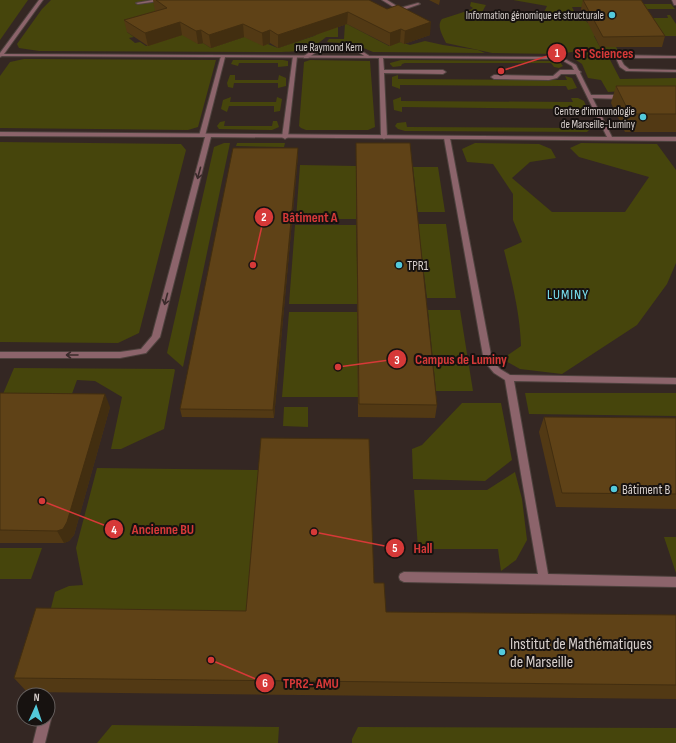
<svg xmlns="http://www.w3.org/2000/svg" width="676" height="743" font-family="'Sofia Sans Condensed',sans-serif">
<style>
.green{fill:#46450c}
.lines{fill:none;stroke-linecap:round;stroke-linejoin:round}
.service-casing{stroke:#4e423e;stroke-width:2}
.minor-casing{stroke:#4e423e;stroke-width:2}
.service{fill:#8c646b;fill-rule:evenodd}
.minor{fill:#8c646b;fill-rule:evenodd}
.wall{fill:#523914}
.shaded-wall{fill:#422e10}
.building{fill:#5f4217;stroke:#422e10}
.oneway{stroke:#3a2b2b}
.poi-dot{fill:#53cadc;stroke:#171210;stroke-width:1.5}
.labels{text-anchor:middle;stroke-width:4;stroke-linejoin:round;paint-order:stroke}
.far-poi-label{font-size:11px;fill:#d8d0cd;stroke:#171210;text-anchor:end}
.far-street-label{font-size:11px;fill:#d8d0cd;stroke:#171210}
.poi-label{font-size:13px;fill:#d8d0cd;stroke:#171210;text-anchor:start}
.neighbourhood-label{font-size:14px;letter-spacing:1px;fill:#79e2f2;stroke:#171210}
.near-poi-label{font-size:16px;fill:#d8d0cd;stroke:#171210;text-anchor:start}
.leader{fill:none;stroke:#d63938;stroke-width:1.5}
.callout-dot{fill:#d63938;stroke:#171210;stroke-width:1.5}
.mark-label{font-size:12px;text-anchor:middle;font-weight:bold;fill:#fff}
.callout-label{font-size:14px;text-anchor:middle;font-weight:bold;fill:#d63938;stroke:#171210;stroke-width:4;stroke-linejoin:round;paint-order:stroke}
</style>
<rect width="100%" height="100%" fill="#342723"/>
<g class="green">
<polygon points="0,0 28,0 0,40"/>
<path d="M 51,0 L 210,0 L 163,16 L 127,32 L 134,37 L 129,38 L 135,43 L 140,42 L 146,46 L 185,34 L 198,44 L 203,43 L 211,48 L 247,36 L 278,48 L 314,36 L 338,23 L 338,37 L 326,37 C 310,51 302,51 282,52 L 39,51 L 19,48 L 17,44 L 42,9 Z"/>
<path d="M 513,0 L 620,0 L 622,4 L 671,4 L 675,9 L 645,9 L 643,7 L 572,7 L 579,21 L 586,21 L 588,23 L 640,23 L 643,18 L 668,18 L 667,15 L 670,15 L 676,24 L 676,36 L 594,36 L 600,47 L 616,47 L 618,50 L 605,50 L 620,79 L 676,78 L 676,88 L 608,92 L 601,80 L 588,78 L 582,64 L 576,60 L 576,57 L 582,54 L 579,51 L 558,54 L 492,53 L 446,43 C 443,36 436,26 442,19 L 470,10 L 473,8 L 470,6 L 471,2 L 486,5 L 481,14 L 490,15 L 492,13 L 540,20 L 547,6 Z"/>
<polygon points="345,23 389,46 400,42 410,45 425,41 443,45 478,50 485,53 373,52 354,44 327,42 329,39 344,39"/>
<polygon points="24,59 216,60 198,127 188,130 0,128 0,76 10,62"/>
<polygon points="233,60 283,60 288,61 288,66 278,67 278,63 239,63 238,66 231,64"/>
<polygon points="310,60 370,61 375,127 368,130 306,130 301,128 299,126 304,62"/>
<polygon points="401,60 559,61 563,66 559,68 554,67 551,63 405,63 402,64 401,66 393,67 390,64 390,63"/>
<polygon points="230,75 235,75 235,80 278,80 279,75 286,78 286,86 278,88 278,83 234,83 233,88 228,87 227,83"/>
<polygon points="398,75 398,79 567,80 565,76 572,78 577,88 568,90 566,86 400,85 400,89 392,86 392,77"/>
<polygon points="231,97 230,102 276,102 277,97 282,99 280,111 274,112 274,106 229,106 227,112 221,109 223,100"/>
<polygon points="401,97 401,101 573,102 571,98 578,98 584,101 588,111 585,114 578,114 575,109 402,107 402,112 394,110 393,100"/>
<polygon points="225,121 224,126 272,126 273,121 277,121 279,127 272,130 219,129 217,126 220,122"/>
<polygon points="406,122 407,127 576,128 575,123 584,123 587,125 589,130 587,132 405,131 398,129 395,126 397,123"/>
<polygon points="0,142 181,144 186,150 139,333 118,343 0,342"/>
<polygon points="224,143 230,143 183,367 167,353 214,147"/>
<polygon points="237,143 285,143 284,147 236,146"/>
<path d="M 475,143 L 539,144 L 551,149 L 556,158 L 530,162 L 512,178 L 552,212 L 625,212 L 649,177 L 579,157 L 570,148 L 581,143 L 657,144 L 676,170 L 676,263 L 667,284 L 637,325 L 562,374 L 520,369 L 502,359 L 521,346 C 520,313 512,282 504,250 L 522,242 L 513,220 L 513,194 L 493,164 L 467,162 L 462,149 Z"/>
<polygon points="300,165 356,166 356,219 296,219"/>
<polygon points="413,167 438,167 445,212 418,212"/>
<polygon points="418,224 446,224 456,298 427,298"/>
<polygon points="295,225 356,225 358,304 289,304"/>
<polygon points="428,310 460,310 473,391 436,391"/>
<polygon points="289,312 357,312 358,397 282,397"/>
<polygon points="14,368 174,369 175,370 164,429 121,449 111,449 122,397 95,381 77,380 69,402 0,401"/>
<polygon points="525,393 676,393 676,416 529,414"/>
<polygon points="462,403 501,403 512,460 485,481 413,479 412,449 422,445"/>
<polygon points="284,407 308,407 308,427 283,426"/>
<polygon points="97,468 262,470 250,626 47,624 55,592 69,586 83,585 76,548"/>
<polygon points="515,472 522,499 527,540 516,560 501,571 498,549 418,549 414,490 487,490"/>
<polygon points="664,537 676,537 676,573"/>
<polygon points="0,548 42,548 31,579 0,579"/>
<polygon points="112,725 279,727 278,743 97,743"/>
<polygon points="358,727 676,728 676,743 352,743 352,739"/>
</g>
<g class="lines">
<g class="service-casing">
<g id="service">
<polygon points="382,0 387,0 400,8 418,3 420,4 400,11"/>
<polygon points="672,0 676,0 676,5 674,5"/>
<polygon points="320,45 354,46 371,57 367,58 353,48 323,47 308,58 304,58 304,56"/>
<polygon points="615,55 676,56 676,58 620,58 624,65 629,69 676,70 676,72 626,71 620,67 615,56"/>
<polygon points="221,56 225,57 205,136 200,137 199,136"/>
<polygon points="293,56 297,57 288,137 285,139 282,137"/>
<polygon points="379,56 383,57 384,70 443,70 446,72 443,74 384,73 387,137 384,139 381,137"/>
<polygon points="560,70 578,70 581,72 578,74 561,74 557,78 549,80 494,79 491,77 494,75 549,76 553,76"/>
<polygon points="591,95 622,95 625,97 622,99 589,98 589,96"/>
<polygon points="447,136 450,138 492,360 500,369 510,375 676,378 676,384 514,381 548,574 676,577 676,587 404,582 400,580 399,577 400,574 404,572 538,574 505,380 494,373 484,361 444,138"/>
<polygon points="48,715 51,719 45,743 33,743 39,719 48,719"/>
</g>
</g>
<g class="minor-casing">
<g id="minor">
<polygon points="39,0 43,0 4,54 561,57 576,65 612,137 676,137 676,141 211,137 160,337 146,353 120,358 0,358 0,352 120,352 141,349 152,336 205,137 0,136 0,132 607,137 572,66 560,59 2,56 0,57 0,53"/>
<polygon points="153,0 166,0 138,4 136,3"/>
</g>
</g>
<use href="#service" class="service"/>
<use href="#minor" class="minor"/>
</g>
<g class="wall">
<polygon points="153,0 369,0 430,35 404,44 400,42 390,46 347,24 278,48 270,43 263,46 244,37 211,48 203,43 198,44 182,35 148,46 127,32 124,20 155,11"/>
<polygon points="429,0 440,0 439,5"/>
<polygon points="583,0 641,0 665,36 662,47 600,47 581,9"/>
<polygon points="616,86 676,86 676,132 625,132 611,103"/>
<polygon points="356,143 437,405 435,418 358,417"/>
<polygon points="298,148 298,155 274,418 182,417 180,409"/>
<polygon points="0,393 110,407 74,535 69,541 64,543 0,543"/>
<polygon points="544,417 676,418 676,509 556,507 539,432"/>
<polygon points="374,583 386,612 676,615 676,699 27,692 14,678 246,611"/>
</g>
<g class="shaded-wall">
<polygon points="348,12 347,24 278,48 278,35"/>
<polygon points="180,22 182,35 148,46 145,33"/>
<polygon points="431,22 430,35 404,44 405,31"/>
<polygon points="243,24 244,37 211,48 209,35"/>
<polygon points="401,29 400,42 390,46 390,33"/>
<polygon points="201,30 203,43 198,44 196,31"/>
<polygon points="270,30 270,43 263,46 262,33"/>
<polygon points="298,148 298,155 274,418 273,410"/>
<polygon points="105,394 110,407 74,535 69,541 64,543 57,531"/>
</g>
<g class="building">
<polygon points="156,0 369,0 387,9 398,5 431,22 405,31 401,29 390,33 348,12 278,35 270,30 262,33 243,24 209,35 201,30 196,31 180,22 145,33 124,20 167,8"/>
<polygon points="583,0 641,0 665,36 603,37"/>
<polygon points="616,86 676,86 676,114 630,114"/>
<polygon points="356,143 410,143 437,405 359,404"/>
<polygon points="233,148 298,148 273,410 180,409"/>
<polygon points="0,393 105,394 67,522 63,529 57,531 0,530"/>
<polygon points="544,417 676,418 676,494 562,493"/>
<polygon points="261,438 369,439 374,583 384,583 386,612 676,615 676,685 14,678 36,608 246,611"/>
</g>
<defs><path id="oneway-shaft" d="M-6 0H5M1.5-3L5.5 0L1.5 3" fill="none" stroke-width="1.6" stroke-linecap="round" stroke-linejoin="round"/></defs>
<g class="oneway">
<use href="#oneway-shaft" transform="translate(199 173) rotate(105)"/>
<use href="#oneway-shaft" transform="translate(166 299) rotate(105)"/>
<use href="#oneway-shaft" transform="translate(72 355) rotate(-180)"/>
</g>
<g class="poi-dot">
<circle cx="612" cy="15" r="4"/>
<circle cx="643" cy="117" r="4"/>
<circle cx="399" cy="265" r="4"/>
<circle cx="614" cy="489" r="4"/>
<circle cx="502" cy="652" r="4"/>
</g>
<g class="labels">
<g class="far-poi-label">
<text x="604" y="19">Information génomique et structurale</text>
<text x="635" y="115">Centre d'immunologie<tspan x="635" dy="13">de Marseille-Luminy</tspan></text>
</g>
<g class="far-street-label">
<text x="329" y="51">rue Raymond Kern</text>
</g>
<g class="poi-label">
<text x="407" y="270">TPR1</text>
<text x="622" y="494">Bâtiment B</text>
</g>
<g class="neighbourhood-label">
<text x="568" y="299">LUMINY</text>
</g>
<g class="near-poi-label">
<text x="510" y="649">Institut de Mathématiques<tspan x="510" dy="18">de Marseille</tspan></text>
</g>
</g>
<path class="leader" d="M501 71L557 53M253 265L264 217M338 367L397 359M42 501L114 529M314 532L395 548M211 660L265 683"/>
<g class="callout-dot">
<circle cx="501" cy="71" r="4"/>
<circle cx="253" cy="265" r="4"/>
<circle cx="338" cy="367" r="4"/>
<circle cx="42" cy="501" r="4"/>
<circle cx="314" cy="532" r="4"/>
<circle cx="211" cy="660" r="4"/>
<circle cx="557" cy="53" r="10"/>
<circle cx="264" cy="217" r="10"/>
<circle cx="397" cy="359" r="10"/>
<circle cx="114" cy="529" r="10"/>
<circle cx="395" cy="548" r="10"/>
<circle cx="265" cy="683" r="10"/>
</g>
<g class="mark-label">
<text x="557" y="57">1</text>
<text x="264" y="221">2</text>
<text x="397" y="364">3</text>
<text x="114" y="534">4</text>
<text x="395" y="552">5</text>
<text x="265" y="687">6</text>
</g>
<g class="callout-label">
<text x="604" y="58">ST Sciences</text>
<text x="310" y="222">Bâtiment A</text>
<text x="461" y="364">Campus de Luminy</text>
<text x="163" y="534">Ancienne BU</text>
<text x="423" y="553">Hall</text>
<text x="311" y="688">TPR2- AMU</text>
</g>
<g transform="translate(36 707) rotate(3)"><circle r="19" fill="#171210" stroke="#645e5c"/>
<path d="M0-3L7 15L0 10L-7 15Z" fill="#53cadc"/>
<text y="-6" font-size="11" font-weight="bold" text-anchor="middle" fill="#d8d0cd">N</text>
</g>
</svg>
